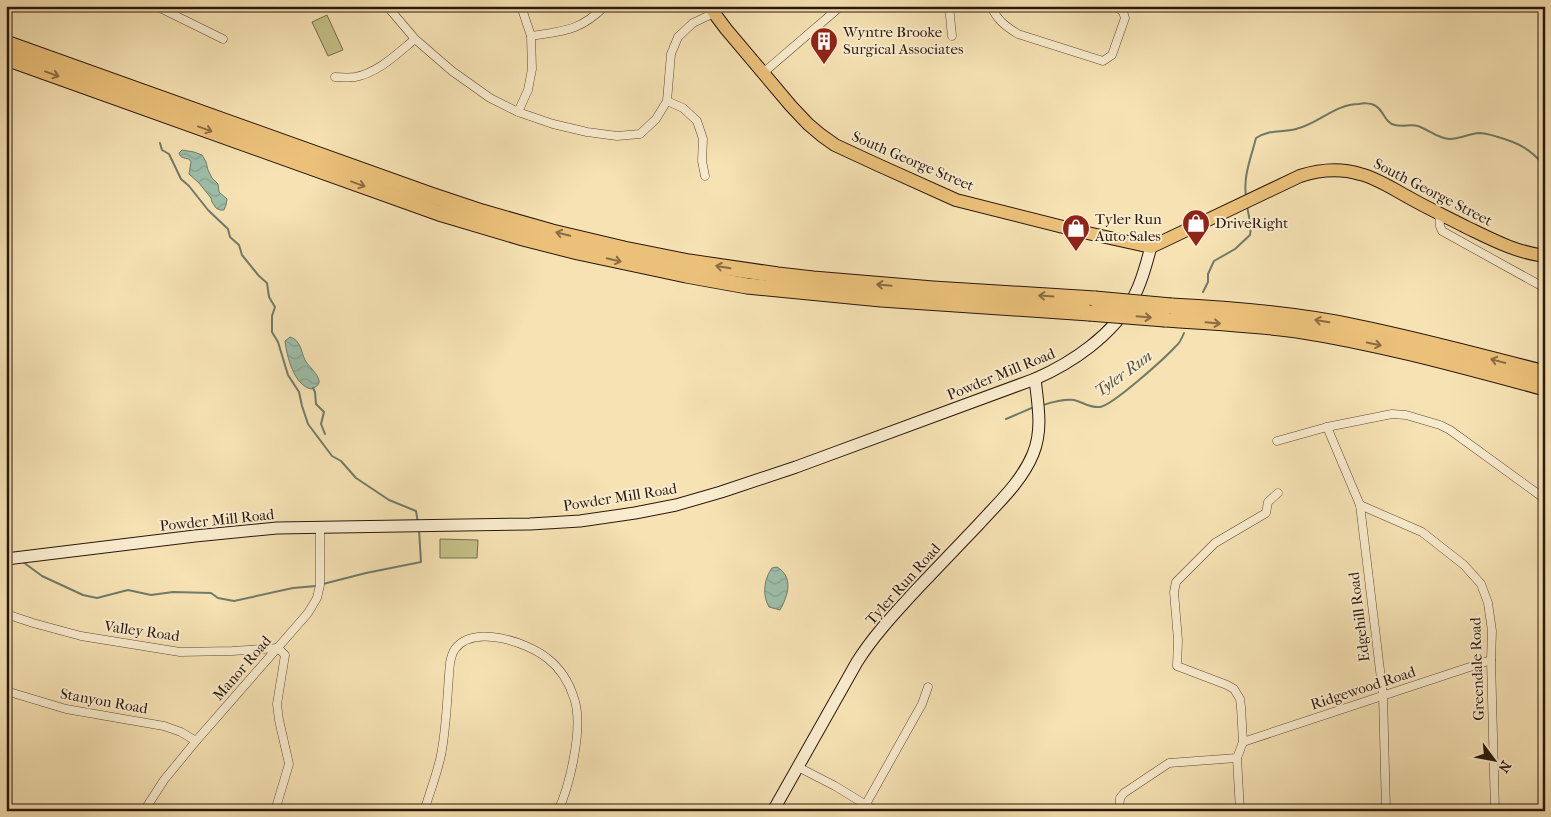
<svg xmlns="http://www.w3.org/2000/svg" width="1551" height="817" font-family="'IM FELL French Canon',serif">
<style>
.garden{fill:#c4c087;stroke:#776c4a}
.water{fill:url(#water-waves);stroke:#6f7b6a}
.lines{fill:none;stroke-linecap:round;stroke-linejoin:round}
.stream{stroke:#6f7b6a;stroke-width:2}
.street-casing{stroke:#5d4a36;stroke-width:9}
.secondary-casing{stroke:#2a170c;stroke-width:13}
.primary-casing{stroke:#2a170c;stroke-width:14}
.highway-casing{stroke:#2a170c;stroke-width:17}
.street{stroke:#f9ecce;stroke-width:8}
.secondary{stroke:#f9ecce;stroke-width:11}
.primary{stroke:#ebc17a;stroke-width:12}
.highway{stroke:#ebc17a;stroke-width:15}
.highway-bridge-casing{stroke:#2a170c;stroke-width:17;stroke-linecap:butt}
.highway-bridge{stroke:#ebc17a;stroke-width:15}
.oneway{stroke:#8a6c43}
.labels{text-anchor:middle;stroke-width:4;stroke-linejoin:round;paint-order:stroke}
.poi-label{font-size:15px;fill:#2a170c;stroke:#f9ecce;text-anchor:start}
.street-label{font-size:15px;fill:#2a170c;stroke:#f9ecce}
.water-label{font-size:16px;font-style:italic;fill:#525143;stroke:#f9ecce}
</style>
<defs>
<pattern id="water-waves" width="16" height="10" patternUnits="userSpaceOnUse" patternTransform="scale(1.25)"><rect width="16" height="10" fill="#9dbea9"/><path d="M0 5q4-4 8 0t8 0" fill="none" stroke="#87a390"/></pattern>
</defs>
<rect width="100%" height="100%" fill="#f6e2b3"/>
<filter id="stains"><feTurbulence type="fractalNoise" baseFrequency=".004" numOctaves="4"/><feColorMatrix values="0 0 0 0 .2 0 0 0 0 .09 0 0 0 0 .02 0 0 0 .5 -.17"/></filter>
<radialGradient id="worn" r=".72"><stop offset=".6" stop-color="#630" stop-opacity="0"/><stop offset="1" stop-color="#630" stop-opacity=".3"/></radialGradient>
<g class="garden">
<polygon points="327,15 343,50 328,56 312,22"/>
<polygon points="440,539 478,540 477,558 440,558"/>
</g>
<g class="water">
<path d="M 182,150 L 194,152 L 202,155 L 206,162 L 208,170 L 212,178 L 218,184 L 219,192 L 227,199 L 226,205 L 224,210 L 220,210 L 216,208 L 212,202 L 211,198 L 199,183 L 189,174 L 191,162 L 189,159 C 184,158 180,158 179,153 Z"/>
<path d="M 290,337 C 301,340 301,352 305,360 C 310,369 330,383 311,389 C 294,385 287,357 285,341 Z"/>
<path d="M 777,567 C 794,577 788,596 780,610 L 769,607 C 762,595 764,579 772,568 Z"/>
</g>
<g class="lines">
<g class="stream">
<polyline points="160,143 162,150 169,154 181,179 189,186 208,210 228,229 230,237 239,245 242,255 259,276 267,283 269,297 275,307 272,316 272,332 278,342 288,375 299,392 302,406 308,424 332,456 341,461 356,478 389,500 416,511 418,523"/>
<path d="M 1246,196 C 1243,176 1251,158 1256,138 C 1270,129 1281,133 1296,129 C 1318,124 1335,104 1359,104 C 1363,103 1370,103 1374,105 C 1384,109 1384,123 1395,125 C 1402,127 1411,124 1418,126 C 1429,130 1437,138 1449,139 C 1460,139 1468,134 1479,133 C 1486,133 1491,135 1498,137 C 1519,143 1530,149 1545,166"/>
<polyline points="1203,292 1208,282 1208,274 1214,261 1235,249 1250,235 1251,227 1247,206"/>
<polyline points="313,388 315,392 316,404 324,412 321,424 325,434"/>
<path d="M 1043,405 C 1053,402 1063,399 1074,400 C 1083,402 1089,408 1100,407 C 1113,405 1165,358 1176,346 C 1180,343 1182,338 1184,333"/>
<polyline points="1006,419 1034,407"/>
<polyline points="23,562 42,576 83,595 97,598 128,590 151,595 173,592 211,593 218,598 234,601 293,588 316,586"/>
<polyline points="323,584 366,573 421,562 419,530"/>
</g>
<g class="street-casing">
<g id="street">
<polyline points="156,6 223,39"/>
<polyline points="387,6 415,39 452,71 490,98 518,112 553,124 587,132 617,136 640,134 656,119 667,101 671,54 678,37 693,23 714,13"/>
<polyline points="949,6 952,36"/>
<path d="M 991,6 C 997,20 1005,26 1018,34 L 1103,61 L 1112,55 L 1125,18 L 1123,12 L 1116,6"/>
<path d="M 531,36 C 564,31 580,31 605,6"/>
<polyline points="763,73 841,6"/>
<path d="M 335,77 C 341,77 348,78 355,77 C 378,73 398,53 415,39"/>
<polyline points="667,101 683,108 697,121 703,139 702,161 705,176"/>
<polyline points="518,112 528,90 532,69 531,36 521,6"/>
<polyline points="1439,213 1440,226 1442,231 1545,288"/>
<polyline points="1327,427 1360,505 1383,695 1386,811"/>
<polyline points="1277,441 1327,427 1392,414 1406,415 1440,425 1450,430 1545,499"/>
<polyline points="1360,505 1422,532 1464,565 1481,584 1488,603 1492,631 1491,660 1495,811"/>
<polyline points="6,614 33,623 81,636 180,652 232,651 278,648 285,655 277,704 279,720 289,764 275,811"/>
<polyline points="6,691 66,709 164,726 181,732 196,741"/>
<polyline points="1243,742 1491,660"/>
<polyline points="798,767 835,786 876,811"/>
<polyline points="866,804 922,704 928,687"/>
<polyline points="144,811 164,780 196,741 308,613 317,598 320,585 320,529"/>
<path d="M 424,811 C 430,792 437,774 441,755 C 447,725 447,694 450,663 C 451,658 452,653 455,649 C 474,624 527,642 547,658 C 560,668 569,682 574,698 C 584,726 570,785 558,811"/>
<polyline points="1119,811 1120,798 1124,793 1169,763 1237,758"/>
<polyline points="1240,811 1237,758 1243,742 1241,707 1240,699 1234,689 1227,685 1177,666 1178,640 1174,592 1176,582 1215,543 1266,513 1268,502 1278,493"/>
</g>
</g>
<g class="secondary-casing">
<g id="secondary">
<path d="M 6,559 L 195,536 L 277,528 L 530,524 L 580,521 L 635,513 L 676,505 L 721,492 L 796,467 L 1035,379 C 1072,363 1113,335 1133,298 C 1142,283 1146,264 1151,247"/>
<path d="M 773,811 L 857,662 C 874,635 896,612 917,589 C 938,567 959,545 980,523 C 999,502 1022,481 1033,454 C 1043,430 1038,405 1035,379"/>
</g>
</g>
<g class="primary-casing">
<path id="primary" d="M 711,6 L 714,13 L 726,29 L 791,106 L 808,124 L 821,135 L 835,145 L 876,164 L 956,200 L 1083,232 L 1151,247 L 1300,176 C 1319,170 1340,168 1360,174 C 1377,178 1393,189 1408,197 C 1427,208 1447,217 1466,227 C 1493,240 1515,252 1545,256"/>
</g>
<g class="highway-casing">
<g id="highway">
<polyline points="6,43 431,195 482,212 552,232 624,249 689,262 778,275 813,279 933,289 1095,299"/>
<polyline points="6,58 439,213 523,238 578,252 686,275 747,286 881,299 1089,313"/>
<path d="M 1171,306 C 1232,309 1295,314 1356,327 C 1420,340 1482,357 1545,373"/>
<path d="M 1165,319 C 1209,322 1253,324 1297,330 C 1381,343 1463,366 1545,388"/>
</g>
</g>
<use href="#street" class="street"/>
<use href="#secondary" class="secondary"/>
<use href="#primary" class="primary"/>
<use href="#highway" class="highway"/>
<g class="highway-bridge-casing">
<g id="highway-bridge">
<polyline points="1095,299 1171,306"/>
<polyline points="1089,313 1165,319"/>
</g>
</g>
<use href="#highway-bridge" class="highway-bridge"/>
</g>
<defs><path id="oneway-shaft" d="M-6 0H5M1.5-3L5.5 0L1.5 3" fill="none" stroke-width="1.6" stroke-linecap="round" stroke-linejoin="round" transform="scale(1.25)"/></defs>
<g class="oneway">
<use href="#oneway-shaft" transform="translate(52 74) rotate(20)"/>
<use href="#oneway-shaft" transform="translate(205 129) rotate(20)"/>
<use href="#oneway-shaft" transform="translate(358 184) rotate(20)"/>
<use href="#oneway-shaft" transform="translate(563 234) rotate(-166)"/>
<use href="#oneway-shaft" transform="translate(614 260) rotate(13)"/>
<use href="#oneway-shaft" transform="translate(723 267) rotate(-171)"/>
<use href="#oneway-shaft" transform="translate(884 285) rotate(-175)"/>
<use href="#oneway-shaft" transform="translate(1046 296) rotate(-176)"/>
<use href="#oneway-shaft" transform="translate(1144 317) rotate(5)"/>
<use href="#oneway-shaft" transform="translate(1322 321) rotate(-171)"/>
<use href="#oneway-shaft" transform="translate(1213 323) rotate(5)"/>
<use href="#oneway-shaft" transform="translate(1374 344) rotate(12)"/>
<use href="#oneway-shaft" transform="translate(1498 361) rotate(-165)"/>
</g>
<defs>
<g id="building-pin" transform="scale(1.4375)"><path d="M0 17L-7.5 6A9.5 9.5 0 1 1 7.5 6Z" fill="#8f2418" stroke="#f9ecce"/><path d="M-4-6H4V6H1V3H-1V6H-4ZM-2.5-4.3h1.7v1.8h-1.7ZM.8-4.3h1.7v1.8H.8ZM-2.5-1h1.7V.8h-1.7ZM.8-1h1.7V.8H.8Z" fill="#fff"/></g>
<g id="shop-pin" transform="scale(1.4375)"><path d="M0 17L-7.5 6A9.5 9.5 0 1 1 7.5 6Z" fill="#8f2418" stroke="#f9ecce"/><path d="M-5-2.5h2.3a2.7 3.5 0 0 1 5.4 0H5L5.5 6h-11ZM-1.5-2.5h3a1.5 2.3 0 0 0-3 0Z" fill="#fff"/></g>
</defs>
<g fill-rule="evenodd">
<use href="#building-pin" x="824" y="41"/>
<use href="#shop-pin" x="1196" y="223"/>
<use href="#shop-pin" x="1076" y="228"/>
</g>
<g class="labels">
<g class="poi-label">
<text x="843" y="37">Wyntre Brooke<tspan x="843" dy="17">Surgical Associates</tspan></text>
<text x="1095" y="224">Tyler Run<tspan x="1095" dy="17">Auto Sales</tspan></text>
<text x="1215" y="228">DriveRight</text>
</g>
<g class="street-label">
<text transform="translate(913 161) rotate(23)" y="5">South George Street</text>
<text transform="translate(1433 192) rotate(27)" y="5">South George Street</text>
<text transform="translate(1001 374) rotate(-22)" y="5">Powder Mill Road</text>
<text transform="translate(620 497) rotate(-9)" y="5">Powder Mill Road</text>
<text transform="translate(217 520) rotate(-6)" y="5">Powder Mill Road</text>
<text transform="translate(903 584) rotate(-48)" y="5">Tyler Run Road</text>
<text transform="translate(1359 617) rotate(-97)" y="5">Edgehill Road</text>
<text transform="translate(142 631) rotate(8)" y="5">Valley Road</text>
<text transform="translate(242 668) rotate(-49)" y="5">Manor Road</text>
<text transform="translate(1477 669) rotate(-92)" y="5">Greendale Road</text>
<text transform="translate(1363 688) rotate(-18)" y="5">Ridgewood Road</text>
<text transform="translate(104 701) rotate(10)" y="5">Stanyon Road</text>
</g>
<g class="water-label">
<text transform="translate(1123 373) rotate(-36)" y="6">Tyler Run</text>
</g>
</g>
<rect width="1551" height="817" fill="none" stroke="#f6e2b3" stroke-width="25"/>
<rect x="8" y="8" width="1536" height="802" fill="none" stroke="#2a170c" stroke-width="2.5"/>
<rect x="12" y="12" width="1526" height="792" fill="none" stroke="#2a170c"/>
<g transform="translate(1494 760) rotate(122)" stroke="#f9ecce" stroke-width="4" paint-order="stroke">
<path d="M0-4L9 19L0 12L-9 19Z" fill="#2a170c"/>
<text y="-8" font-size="14" font-weight="bold" text-anchor="middle" fill="#2a170c">N</text>
</g>
<rect width="100%" height="100%" filter="url(#stains)"/>
<rect width="100%" height="100%" fill="url(#worn)"/>
</svg>
